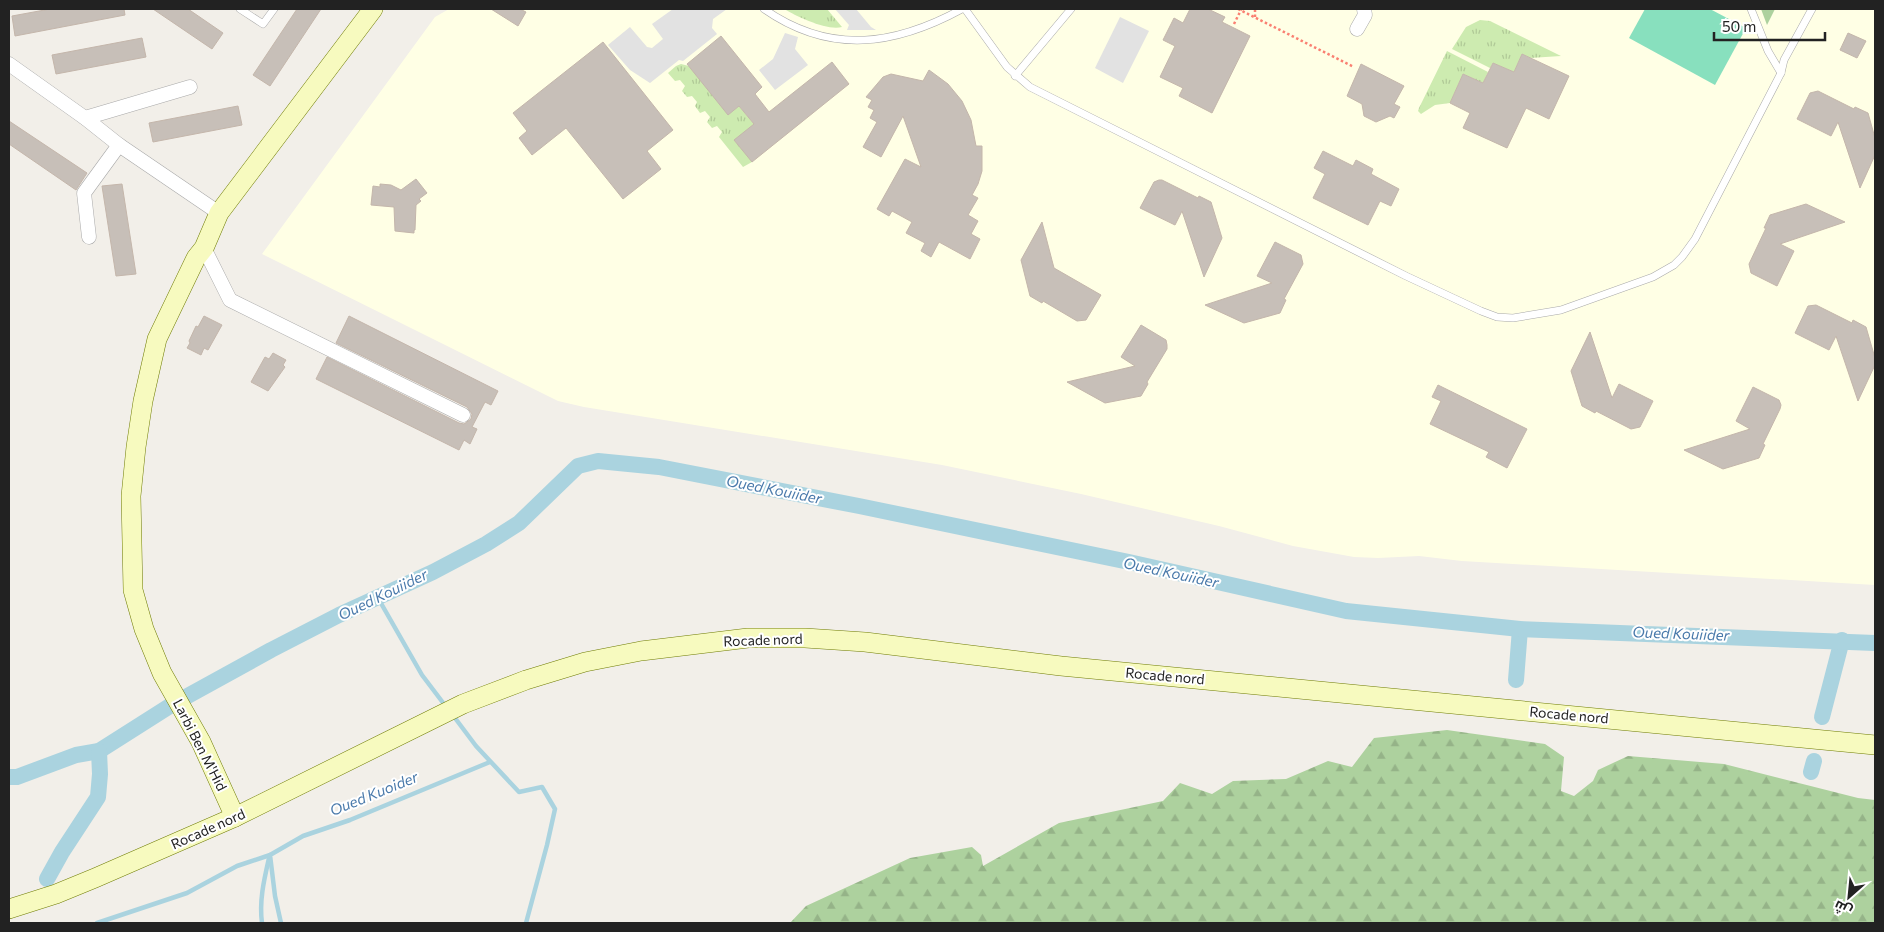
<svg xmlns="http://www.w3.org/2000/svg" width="1884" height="932" font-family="Commissioner,Cairo,sans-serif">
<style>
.education{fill:#ffffe5}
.grass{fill:url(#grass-tufts)}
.forest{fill:url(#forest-firs)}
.pitch{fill:#88e0be}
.parking{fill:#e2e2e2}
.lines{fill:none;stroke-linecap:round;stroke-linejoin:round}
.stream{stroke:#aad3df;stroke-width:4.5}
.canal{stroke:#aad3df;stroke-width:16}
.building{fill:#c7bfb8;stroke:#c4b6ab}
.lane-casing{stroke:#a9a9a9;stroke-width:8}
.street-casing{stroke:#a9a9a9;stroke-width:15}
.secondary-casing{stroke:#707d05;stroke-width:20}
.path{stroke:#fa8072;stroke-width:2.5;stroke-dasharray:2.5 2.5;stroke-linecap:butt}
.lane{stroke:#fff;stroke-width:7}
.street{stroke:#fff;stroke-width:14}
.secondary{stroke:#f7fabf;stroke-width:19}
.labels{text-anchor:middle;stroke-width:4;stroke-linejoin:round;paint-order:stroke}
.street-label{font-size:14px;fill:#222;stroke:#fff}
.water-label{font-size:15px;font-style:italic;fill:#4a7aab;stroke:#fff}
</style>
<defs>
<pattern id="grass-tufts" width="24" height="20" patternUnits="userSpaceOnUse" patternTransform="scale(1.25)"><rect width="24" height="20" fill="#cdebb0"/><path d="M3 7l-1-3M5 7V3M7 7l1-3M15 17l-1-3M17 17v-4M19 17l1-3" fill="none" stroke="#b0c997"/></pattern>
<pattern id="forest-firs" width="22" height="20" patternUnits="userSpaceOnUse" patternTransform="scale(1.25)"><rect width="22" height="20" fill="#add19e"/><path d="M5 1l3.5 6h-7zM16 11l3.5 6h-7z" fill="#95b388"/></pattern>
</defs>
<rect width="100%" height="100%" fill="#f2efe9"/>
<polygon class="education" points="449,9 1875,9 1875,585 1462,561 1419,556 1378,558 1354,557 1293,546 1219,526 1081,494 942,465 584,407 558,401 262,254 435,17"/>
<g class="grass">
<path d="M 784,9 L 827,9 L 842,27 C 827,31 798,17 784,9 Z"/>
<polygon points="1480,20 1490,21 1561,56 1530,58 1522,54 1514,72 1493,63 1490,68 1452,49 1466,27"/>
<polygon points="1447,51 1488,72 1483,83 1463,74 1450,103 1435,105 1421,114 1418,111 1419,108"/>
<polygon points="681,64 689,66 728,114 739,106 754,124 752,162 743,167 719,137 722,132 717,126 712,128 707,122 710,117 705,111 700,113 695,106 697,102 692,96 687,97 682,91 685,86 680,80 675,81 668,73 676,66"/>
</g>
<g class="forest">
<polygon points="1761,9 1775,9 1767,25"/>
<polygon points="1447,730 1545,744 1564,757 1561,791 1574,796 1593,781 1598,770 1628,756 1724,764 1858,798 1875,800 1875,923 790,923 806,906 910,858 972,847 981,855 983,866 1059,823 1163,801 1180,783 1212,794 1233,781 1286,779 1328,761 1352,767 1374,738"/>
</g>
<polygon class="pitch" points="1645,9 1710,9 1746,28 1715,85 1629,38"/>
<g class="parking">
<polygon points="673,9 727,9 713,19 712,28 717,34 683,61 679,60 650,83 630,70 608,45 630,27 647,47 652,48 663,39 652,24"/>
<polygon points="835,9 856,9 871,27 876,30 847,30 849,25"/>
<polygon points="1120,17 1149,31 1123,83 1095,68"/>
<polygon points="785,33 798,37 795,49 808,65 775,90 759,70 773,59"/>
</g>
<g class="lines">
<g class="stream">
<polyline points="378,598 422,675 447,708"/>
<polyline points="452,714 476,746 519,792 542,787 555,809 547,845 526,923"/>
<polyline points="97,923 187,893 237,866 270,855"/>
<path d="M 262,923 C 259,901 264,880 269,858"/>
<polyline points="281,923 275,896 270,855 303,836 350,820 490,762"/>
</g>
<g class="canal">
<polyline points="1516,680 1520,629"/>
<polyline points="1822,717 1842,640"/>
<polyline points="1811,772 1814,761"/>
<polyline points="9,777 17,777 76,755 99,751 173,704 271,650 339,615 433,572 486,544 519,523 578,466 598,461 659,467 859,506 1129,562 1346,611 1520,629 1875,643"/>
<polyline points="47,879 62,852 98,797 100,774 99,751"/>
</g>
</g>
<g class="building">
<polygon points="50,9 124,9 125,15 15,36 12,16"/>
<polygon points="153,9 188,9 223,33 212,49"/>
<polygon points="297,9 321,9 270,86 253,75"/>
<polygon points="491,9 520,9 526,12 518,26"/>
<polygon points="1190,9 1208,9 1225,17 1222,22 1250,36 1212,113 1179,96 1183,88 1160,77 1175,46 1163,40 1174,18 1183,23"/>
<polygon points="1848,33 1866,41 1857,58 1840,50"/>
<polygon points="721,36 762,87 755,94 769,112 832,62 849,84 752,162 734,140 754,124 739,106 728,115 687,64"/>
<polygon points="142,38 146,57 56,74 52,55"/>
<polygon points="603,42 673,130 647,151 661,169 623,199 566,128 532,155 519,138 527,131 513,113"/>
<polygon points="1522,54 1569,76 1549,119 1526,108 1507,148 1463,128 1470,113 1450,103 1463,74 1483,83 1493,63 1514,72"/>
<polygon points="1361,64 1404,86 1394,104 1400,107 1394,118 1390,116 1376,122 1364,116 1362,104 1347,96"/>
<polygon points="929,70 948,84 962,101 971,120 976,146 982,146 982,171 978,184 972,195 978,198 968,215 978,221 971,234 980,239 970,259 939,242 931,257 921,251 925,243 906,233 912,222 892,211 889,216 877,209 905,159 921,167 903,116 881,157 863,147 877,122 870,118 874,110 868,107 872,100 866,97 883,77 891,74 923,81"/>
<polygon points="1818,91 1854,109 1855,107 1868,113 1875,138 1875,155 1860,188 1838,122 1831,136 1797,119 1810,93"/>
<polygon points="238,106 242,125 153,142 149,123"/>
<polygon points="9,121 87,173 76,190 9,144"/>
<polygon points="1323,151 1353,166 1356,160 1373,169 1371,174 1399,189 1391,206 1380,201 1368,225 1313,198 1325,174 1314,168"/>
<polygon points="416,179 427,193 419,199 421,201 416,205 415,230 414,230 414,233 395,231 394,207 371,205 373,186 380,187 380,184 391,185 401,190"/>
<polygon points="1159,180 1162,180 1198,198 1199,196 1211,202 1222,238 1204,277 1182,211 1175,225 1140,208 1154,182"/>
<polygon points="122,184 136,274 116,276 102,186"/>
<polygon points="1806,204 1845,222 1780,244 1794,251 1777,286 1751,273 1749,264 1766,228 1764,228 1770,215"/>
<polygon points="1042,222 1054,268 1101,295 1086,320 1077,321 1043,301 1042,303 1030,296 1021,260"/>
<polygon points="1275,242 1301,255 1303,264 1284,299 1286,300 1280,313 1244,323 1205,305 1272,283 1257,276"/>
<polygon points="1816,305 1852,323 1853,320 1866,327 1875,358 1875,365 1858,401 1836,336 1829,350 1795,333 1808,306"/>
<polygon points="204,316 222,325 208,350 204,348 201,355 187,348 190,343 189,341 196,326 198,327"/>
<polygon points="349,316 498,391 491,405 485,402 472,427 477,429 470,444 464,440 459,450 316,379 327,357 459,423 464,424 471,419 472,414 467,407 336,343"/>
<polygon points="1141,325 1166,340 1167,345 1167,349 1147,382 1148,384 1141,396 1105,403 1067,382 1135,366 1121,357"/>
<polygon points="1590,332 1612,398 1619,384 1653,401 1640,427 1631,429 1596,411 1595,413 1582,406 1571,371"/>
<polygon points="273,353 286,360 283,365 285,367 268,391 251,382 265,357 269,359"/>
<polygon points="1438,385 1527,429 1507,468 1486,457 1489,452 1430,424 1441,401 1432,397"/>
<polygon points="1753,387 1779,400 1781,405 1780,409 1763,444 1765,445 1759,458 1723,469 1684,450 1750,429 1736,421"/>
</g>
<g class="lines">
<g class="lane-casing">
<g id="lane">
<polyline points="240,9 263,24 274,9"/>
<path d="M 764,9 C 830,55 894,46 962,9"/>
<polyline points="965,9 1007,67 1030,87 1406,276 1481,311 1497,317 1513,318 1561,310 1653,277 1674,265 1682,257 1695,239 1781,73 1784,60 1812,9"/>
<polyline points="1751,9 1768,51 1781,73"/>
<polyline points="1015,76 1071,9"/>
</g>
</g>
<g class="street-casing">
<g id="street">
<polyline points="1357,29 1365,15 1364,9"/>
<polyline points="9,64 85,118 119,145 219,213"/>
<polyline points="85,118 190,87"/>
<polyline points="89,237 84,193 119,145"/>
<polyline points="204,248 230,300 463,415"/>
</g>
</g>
<g class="secondary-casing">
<g id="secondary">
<polyline points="235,817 201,742 162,673 144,629 133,590 131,496 136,447 143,401 157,339 196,258 204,248 219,213 373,9"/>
<polyline points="9,909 56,894 95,878 235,817 463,704 526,680 585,662 641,651 748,638 805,638 865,642 1061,666 1875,745"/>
</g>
</g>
<g class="path">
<polyline points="1238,9 1354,67"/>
<polyline points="1255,17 1255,9"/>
<polyline points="1234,24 1241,10"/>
</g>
<use href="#lane" class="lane"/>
<use href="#street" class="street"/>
<use href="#secondary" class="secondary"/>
</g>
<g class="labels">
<g class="street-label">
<text transform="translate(763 640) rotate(-2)" y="5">Rocade nord</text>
<text transform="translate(1165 676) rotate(5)" y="5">Rocade nord</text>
<text transform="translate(1569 715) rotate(5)" y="5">Rocade nord</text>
<text transform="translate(200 745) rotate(63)" y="5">Larbi Ben M'Hid</text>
<text transform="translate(208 829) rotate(-24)" y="5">Rocade nord</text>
</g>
<g class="water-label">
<text transform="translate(774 490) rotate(11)" y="5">Oued Kouiider</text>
<text transform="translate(1171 573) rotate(12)" y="5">Oued Kouiider</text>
<text transform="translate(383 595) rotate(-26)" y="5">Oued Kouiider</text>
<text transform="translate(1681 634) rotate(2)" y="5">Oued Kouiider</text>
<text transform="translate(374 794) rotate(-22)" y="5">Oued Kuoider</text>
</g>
</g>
<rect width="1884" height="932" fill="none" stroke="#222222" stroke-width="20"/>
<g transform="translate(1849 897) rotate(207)" stroke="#ffffff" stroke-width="4" paint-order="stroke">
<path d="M0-4L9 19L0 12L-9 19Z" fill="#222222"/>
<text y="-8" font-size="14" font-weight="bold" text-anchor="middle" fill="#222222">ش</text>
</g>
<path d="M1714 32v8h111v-8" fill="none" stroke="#222222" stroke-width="2.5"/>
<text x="1722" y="32" font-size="15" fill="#222222" stroke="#ffffff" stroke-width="4" paint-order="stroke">50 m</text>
</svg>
